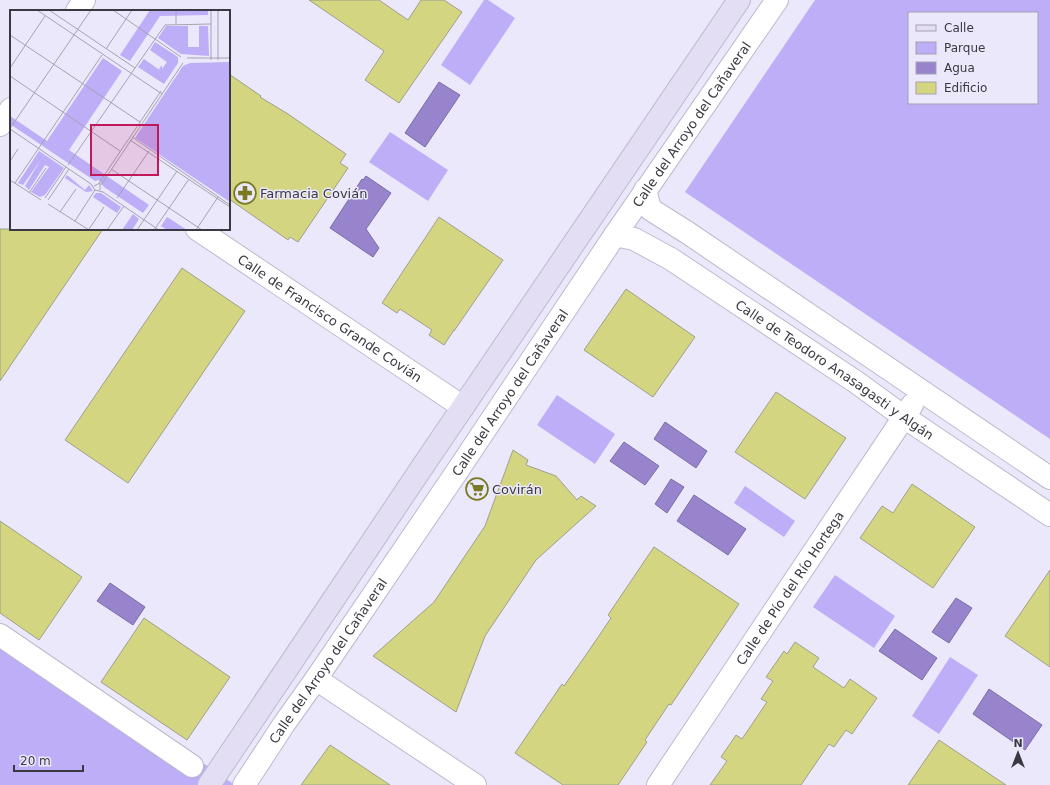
<svg xmlns="http://www.w3.org/2000/svg" width="1050" height="785" font-family="'DejaVu Sans',sans-serif">
<style>
.green{fill:#beadf7;fill-rule:evenodd}
.water{fill:#9784cd;stroke:#7b6da3}
.building{fill:#d3d580;stroke:#9ea08c}
.lines{fill:none;stroke-linecap:round;stroke-linejoin:round}
.street-casing{stroke:#bdb9cc;stroke-width:24}
.secondary-casing{stroke:#bdb9cc;stroke-width:24}
.street{stroke:#fff;stroke-width:22}
.secondary{stroke:#e3def3;stroke-width:22}
.labels{text-anchor:middle;stroke-width:3;stroke-linejoin:round;paint-order:stroke}
.street-label{font-size:13px;fill:#3a3840;stroke:#ece8fc}
.poi-label{font-size:13px;fill:#3a3840;stroke:#ece8fc;text-anchor:start}
.inset-road{fill:none;stroke:#a5a2b1;stroke-width:1}
.view{fill:#c2185b;fill-opacity:0.15;stroke:#c2185b;stroke-width:2}
.inset-edge{fill:none;stroke:#3a3840;stroke-width:2}
</style>
<rect width="100%" height="100%" fill="#ece8fc"/>
<g class="green">
<polygon points="484,0 488,0 515,18 470,85 441,65"/>
<path d="M 815,0 L 1050,0 L 1050,439 L 685,192 ZM 909,13 L 1037,13 L 1037,103 L 909,103 Z"/>
<polygon points="390,132 448,170 428,201 369,162"/>
<polygon points="557,395 615,434 595,464 537,425"/>
<polygon points="745,486 795,521 784,537 734,503"/>
<polygon points="835,575 895,616 874,648 813,607"/>
<polygon points="0,626 206,765 235,785 0,785"/>
<polygon points="950,657 978,675 939,734 912,716"/>
</g>
<g class="water">
<polygon points="439,82 460,95 425,147 405,133"/>
<polygon points="366,176 391,193 366,229 379,248 373,257 330,228 362,179 363,180"/>
<polygon points="665,422 707,451 696,468 654,439"/>
<polygon points="624,442 659,466 645,485 610,461"/>
<polygon points="671,479 684,487 667,513 655,504"/>
<polygon points="694,495 746,529 728,555 677,521"/>
<polygon points="110,583 145,607 133,625 97,601"/>
<polygon points="956,598 972,608 949,643 932,632"/>
<polygon points="895,629 937,658 922,680 879,651"/>
<polygon points="989,689 1042,725 1025,750 973,714"/>
</g>
<g class="building">
<polygon points="309,0 379,0 408,20 421,0 444,0 462,12 399,103 365,80 384,51"/>
<polygon points="229,74 261,96 260,97 288,114 346,154 340,163 348,168 298,242 290,237 288,240 229,199"/>
<polygon points="439,217 503,260 454,331 454,330 444,345 429,335 432,330 400,309 397,313 382,303"/>
<polygon points="0,229 103,229 0,381"/>
<polygon points="182,268 245,311 128,483 65,440"/>
<polygon points="626,289 695,337 653,397 584,350"/>
<polygon points="776,392 846,438 805,499 735,452"/>
<polygon points="513,450 528,460 526,465 556,476 577,500 581,496 596,506 536,560 485,636 456,712 373,656 434,602 485,526"/>
<polygon points="912,484 975,527 933,588 860,538 882,506 893,513"/>
<polygon points="0,521 82,577 39,640 0,613"/>
<polygon points="654,547 739,604 671,705 669,704 645,740 647,742 618,785 563,785 515,753 562,684 564,686 588,652 611,618 608,615"/>
<polygon points="1050,570 1050,667 1005,636"/>
<polygon points="144,618 230,677 187,740 101,682"/>
<polygon points="795,642 819,658 813,667 844,688 850,679 877,698 852,734 846,730 834,747 829,744 801,785 710,785 727,761 721,757 736,735 742,739 767,702 761,699 773,681 766,677 784,651 787,654"/>
<polygon points="939,740 1006,785 908,785"/>
<polygon points="330,745 390,785 301,785"/>
</g>
<g class="lines">
<g class="street-casing">
<g id="street">
<polyline points="77,11 84,0"/>
<polyline points="0,125 11,109"/>
<polyline points="645,190 650,209 688,233 1050,478"/>
<path id="s1" d="M 197,229 L 463,407"/>
<path id="s2" d="M 615,235 L 634,239 L 671,259 L 856,382 L 904,417 L 1050,515"/>
<polyline points="0,635 192,766"/>
<polyline points="316,679 475,785"/>
<path id="s3" d="M 244,785 L 284,724 L 316,679 L 456,473 L 615,235 L 777,0"/>
<path id="s4" d="M 658,785 L 912,405"/>
</g>
</g>
<g class="secondary-casing">
<polyline id="secondary" points="209,785 429,457 739,0"/>
</g>
<use href="#street" class="street"/>
<use href="#secondary" class="secondary"/>
</g>
<defs>
<g id="pharmacy-ring" transform="scale(1.15)"><circle r="9.5" fill="#ece8fc" stroke="#797a21" stroke-width="1.5"/><path d="M-2-6h4v4h4v4h-4v4h-4v-4h-4v-4h4Z" fill="#797a21"/></g>
<g id="supermarket-ring" transform="scale(1.15)"><circle r="9.5" fill="#ece8fc" stroke="#797a21" stroke-width="1.5"/><path d="M-6-5.5h2.5l.6 2H6L4.5 2H-2.5L-4.4-4H-6ZM-1.5 3.2a1.3 1.3 0 1 0 .1 0ZM3 3.2a1.3 1.3 0 1 0 .1 0Z" fill="#797a21"/></g>
</defs>
<g fill-rule="evenodd">
<use href="#pharmacy-ring" x="245" y="193"/>
<use href="#supermarket-ring" x="477" y="489"/>
</g>
<g class="labels">
<g class="street-label">
<text dy="5" stroke="none"><textPath href="#s3" startOffset="798">Calle del Arroyo del Cañaveral</textPath></text>
<text dy="5" stroke="none"><textPath href="#s1" startOffset="160">Calle de Francisco Grande Covián</textPath></text>
<text dy="5" stroke="none"><textPath href="#s2" startOffset="259">Calle de Teodoro Anasagasti y Algán</textPath></text>
<text dy="5" stroke="none"><textPath href="#s3" startOffset="474">Calle del Arroyo del Cañaveral</textPath></text>
<text dy="5" stroke="none"><textPath href="#s4" startOffset="237">Calle de Pío del Río Hortega</textPath></text>
<text dy="5" stroke="none"><textPath href="#s3" startOffset="150">Calle del Arroyo del Cañaveral</textPath></text>
</g>
<g class="poi-label">
<text x="260" y="198">Farmacia Covián</text>
<text x="492" y="494">Covirán</text>
</g>
</g>
<g transform="translate(10 10)">
<rect width="220" height="220" fill="#ece8fc"/>
<path d="M 140,0 L 198,0 L 198,5 L 150,6 L 120,51 L 110,45 ZM 156,16 L 178,16 L 178,37 L 189,37 L 189,16 L 198,16 L 199,46 L 171,44 L 148,28 ZM 145,32 L 168,47 L 168,53 L 154,74 L 128,57 L 134,49 L 151,61 L 149,59 L 152,55 L 152,59 L 157,52 L 140,40 ZM 93,48 L 112,61 L 59,140 L 139,195 L 133,203 L 94,177 L 89,170 L 85,171 L 0,114 L 0,106 L 37,131 ZM 220,52 L 220,192 L 125,128 L 173,56 L 180,53 ZM 29,141 L 54,158 L 35,185 L 30,187 L 21,182 L 39,157 L 35,155 L 19,180 L 15,176 L 30,151 L 13,175 L 8,173 ZM 57,165 L 75,180 L 79,175 L 83,181 L 76,182 L 55,168 ZM 86,183 L 91,183 L 111,197 L 107,203 L 83,187 ZM 123,204 L 129,209 L 122,220 L 112,220 ZM 157,207 L 177,220 L 157,220 L 151,216 Z" fill="#beadf7"/>
<path class="inset-road" d="M 27,0 L 152,84 L 173,53M 39,0 L 125,58 L 121,64M 103,0 L 171,47M 166,0 L 166,14M 201,0 L 201,50M 208,0 L 208,50M 0,25 L 130,112M 96,39 L 122,0M 177,48 L 220,48M 0,58 L 35,6M 125,58 L 155,15 L 201,14M 0,66 L 110,141M 1,117 L 81,0M 0,119 L 81,174 L 85,180 L 93,182 L 149,220M 122,127 L 220,195M 120,130 L 220,197M 0,151 L 8,139M 58,155 L 121,64M 101,159 L 192,220M 0,170 L 31,190M 5,173 L 92,45M 89,173 L 151,81M 91,175 L 152,84M 84,176 L 90,173 L 90,180M 19,183 L 36,158M 35,188 L 56,157M 107,188 L 139,141M 38,190 L 59,159M 38,194 L 79,220M 50,202 L 66,179M 65,211 L 85,180M 79,219 L 94,197M 97,220 L 114,196M 127,220 L 167,161M 144,220 L 179,169M 186,220 L 208,187"/>
<path class="view" d="M 81,115 L 148,115 L 148,165 L 81,165 Z"/>
<rect width="220" height="220" class="inset-edge"/>
</g>
<rect x="908" y="12" width="130" height="92" fill="#ece8fc" stroke="#a5a2b1"/>
<rect x="916" y="25" width="20" height="6" fill="#e3def3" stroke="#a5a2b1"/>
<text x="944" y="32" font-size="12" fill="#3a3840">Calle</text>
<rect x="916" y="42" width="20" height="12" fill="#beadf7" stroke="#a5a2b1"/>
<text x="944" y="52" font-size="12" fill="#3a3840">Parque</text>
<rect x="916" y="62" width="20" height="12" fill="#9784cd" stroke="#a5a2b1"/>
<text x="944" y="72" font-size="12" fill="#3a3840">Agua</text>
<rect x="916" y="82" width="20" height="12" fill="#d3d580" stroke="#a5a2b1"/>
<text x="944" y="92" font-size="12" fill="#3a3840">Edificio</text>
<g transform="translate(1018 753)" stroke="#ece8fc" stroke-width="3" paint-order="stroke">
<path d="M0-3L7 15L0 10L-7 15Z" fill="#3a3840"/>
<text y="-6" font-size="11" font-weight="bold" text-anchor="middle" fill="#3a3840">N</text>
</g>
<path d="M14 765v6h69v-6" fill="none" stroke="#3a3840" stroke-width="2"/>
<text x="20" y="765" font-size="12" fill="#3a3840" stroke="#ece8fc" stroke-width="3" paint-order="stroke">20 m</text>
</svg>
